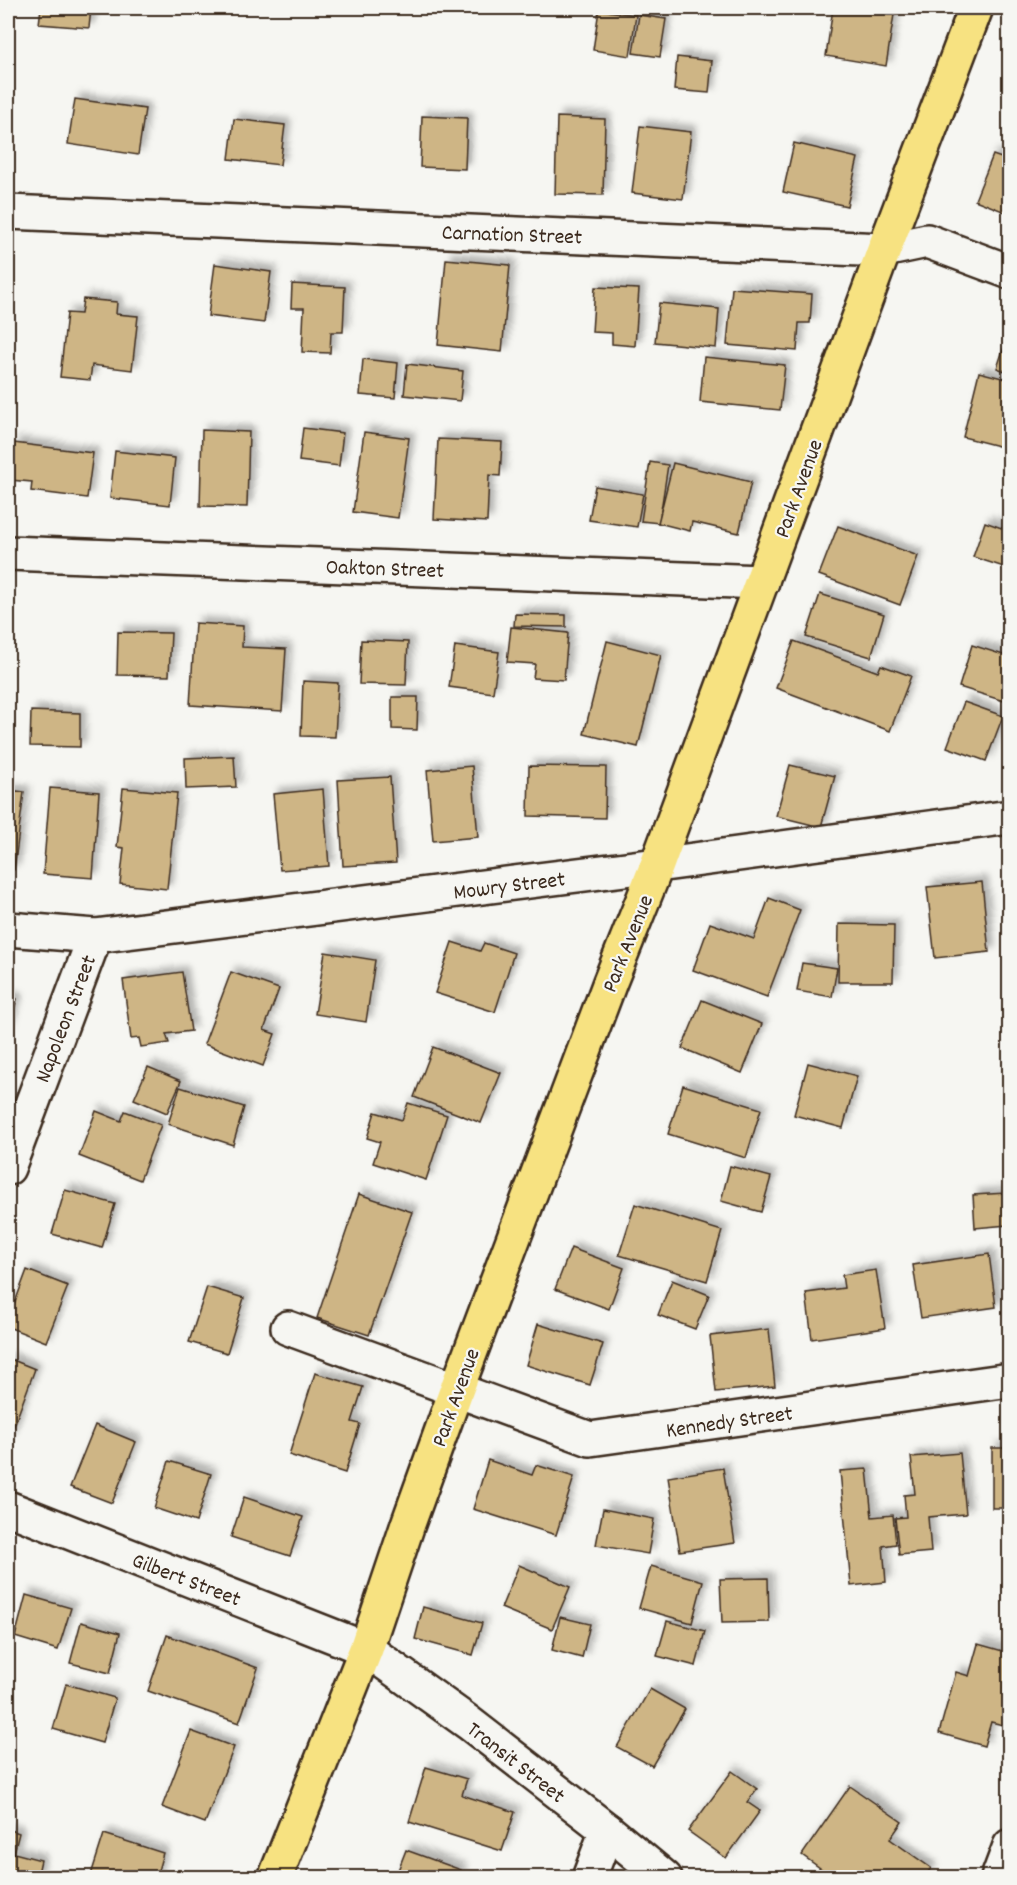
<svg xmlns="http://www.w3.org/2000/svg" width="1017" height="1885" font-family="Dekko,sans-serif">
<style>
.building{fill:#ceb585;stroke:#3b2a1e;stroke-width:1.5;filter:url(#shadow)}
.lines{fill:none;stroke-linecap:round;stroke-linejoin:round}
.minor-casing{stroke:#3b2a1e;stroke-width:38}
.major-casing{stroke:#3b2a1e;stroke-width:38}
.minor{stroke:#f6f6f2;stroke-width:33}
.major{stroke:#f7e281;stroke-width:33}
.labels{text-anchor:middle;stroke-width:4.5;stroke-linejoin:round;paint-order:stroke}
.street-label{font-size:22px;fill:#3b2a1e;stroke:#f6f6f2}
</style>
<defs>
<filter id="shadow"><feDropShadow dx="5.5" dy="-5.5" stdDeviation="3" flood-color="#0004"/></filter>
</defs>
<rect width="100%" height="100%" fill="#f6f6f2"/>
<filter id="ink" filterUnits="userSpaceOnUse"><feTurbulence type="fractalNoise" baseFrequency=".0167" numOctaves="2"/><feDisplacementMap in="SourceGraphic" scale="12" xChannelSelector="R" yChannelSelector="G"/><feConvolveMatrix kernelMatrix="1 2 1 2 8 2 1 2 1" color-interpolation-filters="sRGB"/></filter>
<g filter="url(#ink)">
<g class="building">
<polygon points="41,8 91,8 89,28 39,24"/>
<polygon points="833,8 895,8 886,66 826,56"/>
<polygon points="599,10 636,15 630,56 593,50"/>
<polygon points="639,15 666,19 660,57 633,53"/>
<polygon points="677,57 712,61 709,93 674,90"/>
<polygon points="75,99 145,109 138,155 68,144"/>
<polygon points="422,116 467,118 465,169 420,167"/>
<polygon points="557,117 605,119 603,195 555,194"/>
<polygon points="234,119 285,125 280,165 229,159"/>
<polygon points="640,126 691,132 683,199 632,193"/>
<polygon points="794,143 858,158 847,206 783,192"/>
<polygon points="993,155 1010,161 1010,214 975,200"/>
<polygon points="446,259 510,265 502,352 438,345"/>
<polygon points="215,264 271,272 264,323 208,316"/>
<polygon points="292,284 345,287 343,332 331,332 330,353 302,352 304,308 291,308"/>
<polygon points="595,287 639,289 635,346 612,344 612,333 592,332"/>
<polygon points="732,288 812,294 810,323 799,323 797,351 727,345"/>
<polygon points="83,299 117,302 116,314 138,316 132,370 92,365 90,380 60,377 67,313 81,314"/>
<polygon points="659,303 719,309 716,348 655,342"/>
<polygon points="1010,329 1010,373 997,368"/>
<polygon points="704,357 785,365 780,410 700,402"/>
<polygon points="363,359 398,363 395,398 360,395"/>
<polygon points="407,364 463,371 460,401 404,395"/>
<polygon points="979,372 1010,380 1010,449 963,437"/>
<polygon points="303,428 343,433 339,466 299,461"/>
<polygon points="202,430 249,432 247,507 200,506"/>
<polygon points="364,432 409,438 398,518 353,512"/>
<polygon points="438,439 502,442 500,476 489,475 487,522 434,519"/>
<polygon points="14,443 93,453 87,498 31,491 32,482 10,480"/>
<polygon points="115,451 175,458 170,505 110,498"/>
<polygon points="650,462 668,465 659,523 641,521"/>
<polygon points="673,463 751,482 739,533 692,522 690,531 658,523"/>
<polygon points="595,486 643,494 637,527 589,520"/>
<polygon points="985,522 1010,531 1010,569 973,557"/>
<polygon points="838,526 918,556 900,605 819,575"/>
<polygon points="820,594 884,614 871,657 806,637"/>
<polygon points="1010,610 1010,628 1003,624"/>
<polygon points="515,614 566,615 566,627 514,626"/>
<polygon points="195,623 243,626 242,647 286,649 282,711 190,705"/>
<polygon points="511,627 568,633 564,680 533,678 535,664 507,662"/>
<polygon points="118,632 171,633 169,676 117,675"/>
<polygon points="361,640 408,642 406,685 359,684"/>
<polygon points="607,641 661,655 638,747 584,734"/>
<polygon points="794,641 878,672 881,665 911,676 890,731 776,688"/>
<polygon points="972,645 1010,657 1010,703 959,687"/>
<polygon points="455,646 499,652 493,693 449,687"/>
<polygon points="303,681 338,683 335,737 301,736"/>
<polygon points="392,697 418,697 417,730 392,729"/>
<polygon points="964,702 1003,716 986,761 947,747"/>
<polygon points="31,711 80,713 80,747 30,746"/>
<polygon points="234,756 236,787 186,789 185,758"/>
<polygon points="790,765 835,776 821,827 776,816"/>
<polygon points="472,766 478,837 433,841 427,770"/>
<polygon points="529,766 606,767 605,818 528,816"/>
<polygon points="390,777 396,863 343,866 338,780"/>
<polygon points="50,788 99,792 93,878 43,874"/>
<polygon points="123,788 177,793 167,889 120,884 124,848 117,847"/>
<polygon points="323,789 329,866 280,870 273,794"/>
<polygon points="8,790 24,792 14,870 8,869"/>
<polygon points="982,882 989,952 935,958 927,887"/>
<polygon points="769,898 800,910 767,997 693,970 710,923 754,939"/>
<polygon points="839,924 894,925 893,982 838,982"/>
<polygon points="452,942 480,951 484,943 514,953 495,1012 435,993"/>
<polygon points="325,952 375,960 366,1022 315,1014"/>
<polygon points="802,963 837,968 832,997 797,991"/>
<polygon points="182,972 191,1031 166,1034 169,1043 141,1047 139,1038 131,1039 123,980"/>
<polygon points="231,972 279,989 264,1030 275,1034 263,1066 204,1044"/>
<polygon points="8,996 17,999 8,1030"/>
<polygon points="702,1000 762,1024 742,1073 682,1048"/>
<polygon points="433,1047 501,1073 481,1123 414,1097"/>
<polygon points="808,1063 857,1076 843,1128 794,1115"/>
<polygon points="148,1067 181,1081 167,1113 134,1099"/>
<polygon points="683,1085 761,1109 746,1158 668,1134"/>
<polygon points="180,1087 244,1107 233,1145 168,1124"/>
<polygon points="408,1103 447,1115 426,1180 373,1163 380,1142 367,1138 375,1112 402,1120"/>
<polygon points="96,1111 121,1121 125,1111 161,1125 140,1180 79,1156"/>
<polygon points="730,1166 771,1177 761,1212 721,1201"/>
<polygon points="65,1190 115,1204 102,1248 52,1234"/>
<polygon points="1006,1193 1008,1225 975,1228 973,1195"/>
<polygon points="359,1194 412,1212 369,1335 317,1318"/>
<polygon points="635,1204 722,1231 707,1281 619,1255"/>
<polygon points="571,1248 624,1268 609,1309 555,1289"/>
<polygon points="989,1254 996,1307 921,1318 913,1265"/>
<polygon points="27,1270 68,1286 46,1342 8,1327 8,1321"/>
<polygon points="876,1270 885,1328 812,1339 806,1293 844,1288 842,1275"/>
<polygon points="672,1280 709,1295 695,1329 658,1315"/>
<polygon points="207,1287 244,1298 227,1353 189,1342"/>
<polygon points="538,1324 603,1344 590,1385 526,1365"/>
<polygon points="769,1329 775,1386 716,1392 710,1336"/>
<polygon points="8,1358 35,1369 8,1442"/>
<polygon points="315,1373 363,1387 352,1422 360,1424 345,1473 289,1455"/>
<polygon points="95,1425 136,1442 112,1503 70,1487"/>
<rect x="992" y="1448" width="18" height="60"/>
<polygon points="960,1453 966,1514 928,1517 931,1552 899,1555 895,1518 906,1517 904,1495 915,1494 911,1457"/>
<polygon points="488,1460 532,1475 536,1465 574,1477 556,1535 473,1509"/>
<polygon points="169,1461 211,1474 196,1522 154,1508"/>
<polygon points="723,1468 735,1543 680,1551 668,1477"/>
<polygon points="867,1469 872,1517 893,1515 896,1544 883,1546 886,1582 851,1586 840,1471"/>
<polygon points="244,1497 303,1517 290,1556 231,1537"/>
<polygon points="603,1509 654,1519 648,1554 596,1545"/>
<polygon points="519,1565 570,1587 552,1629 501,1608"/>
<polygon points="651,1566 703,1581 692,1623 639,1608"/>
<polygon points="768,1578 769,1622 722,1623 720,1579"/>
<polygon points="26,1595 71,1608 58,1650 15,1637"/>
<polygon points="423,1607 482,1623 473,1655 415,1639"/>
<polygon points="560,1617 590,1624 582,1658 552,1650"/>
<polygon points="667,1621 705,1631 696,1666 657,1656"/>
<polygon points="81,1622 120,1633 110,1673 70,1663"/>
<polygon points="167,1635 258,1668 239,1723 148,1691"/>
<polygon points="978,1644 1010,1653 1010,1667 1004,1689 1010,1690 1010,1702 1003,1725 991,1722 984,1746 939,1733 956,1672 969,1676"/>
<polygon points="66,1684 115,1698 102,1743 53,1729"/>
<polygon points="650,1689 685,1709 652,1766 617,1747"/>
<polygon points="191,1731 234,1747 205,1823 162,1807"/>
<polygon points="426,1767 467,1779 462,1795 515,1812 502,1851 409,1822"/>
<polygon points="732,1771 757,1789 747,1802 760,1811 726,1858 688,1831"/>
<polygon points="850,1786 902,1822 890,1839 931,1868 924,1878 834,1878 802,1855"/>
<polygon points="8,1829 19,1833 14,1853 41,1860 37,1878 8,1878"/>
<polygon points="104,1834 163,1853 156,1878 90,1878"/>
<polygon points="406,1850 461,1870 458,1878 395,1878"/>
</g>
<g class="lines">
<g class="minor-casing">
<g id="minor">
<polyline points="8,212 884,250 927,241 1010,272"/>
<polyline points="8,553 762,582"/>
<polyline points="8,929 95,936 657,865 1010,817"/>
<polyline points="8,1168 95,936"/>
<polyline points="288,1328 590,1439 1010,1380"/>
<polyline points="8,1508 366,1649 469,1723 607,1830 665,1878"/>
<polyline points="589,1878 607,1830"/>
<polyline points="998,1878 1010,1846"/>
</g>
</g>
<g class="major-casing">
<polyline id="major" points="275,1878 366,1649 408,1524 456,1391 610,982 657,865 884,250 976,8"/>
</g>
<use href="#minor" class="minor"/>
<use href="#major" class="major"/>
</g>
</g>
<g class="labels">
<g class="street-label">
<text transform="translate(512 233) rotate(2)" y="8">Carnation Street</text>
<text transform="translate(797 488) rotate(-70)" y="8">Park Avenue</text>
<text transform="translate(385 567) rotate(2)" y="8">Oakton Street</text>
<text transform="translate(509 884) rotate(-7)" y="8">Mowry Street</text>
<text transform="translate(626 943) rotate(-68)" y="8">Park Avenue</text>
<text transform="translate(64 1018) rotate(-69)" y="8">Napoleon Street</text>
<text transform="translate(454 1397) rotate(-70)" y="8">Park Avenue</text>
<text transform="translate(729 1420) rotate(-8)" y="8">Kennedy Street</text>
<text transform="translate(187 1578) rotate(21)" y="8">Gilbert Street</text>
<text transform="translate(517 1761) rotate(38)" y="8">Transit Street</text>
</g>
</g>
<rect width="1017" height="1885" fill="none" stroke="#f6f6f2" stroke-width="30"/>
<rect x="15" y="15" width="987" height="1855" fill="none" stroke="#3b2a1e" stroke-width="2" filter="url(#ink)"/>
</svg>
